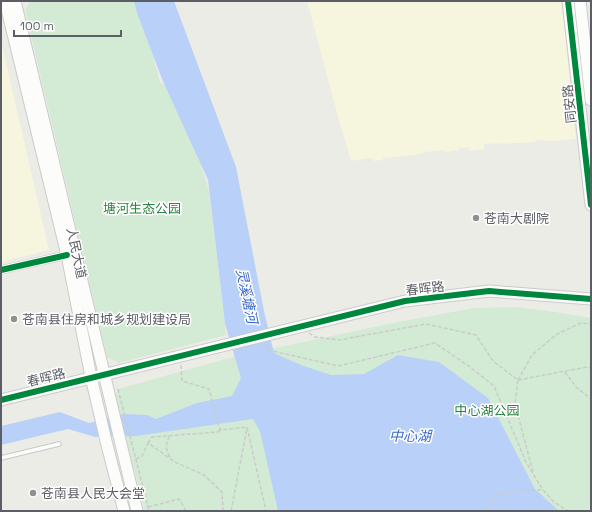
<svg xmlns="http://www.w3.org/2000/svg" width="592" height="512" font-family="'Space Grotesk','Noto Sans SC',sans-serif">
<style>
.commercial{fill:#f6f5de}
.green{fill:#d3ead4}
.water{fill:#b9d1f8}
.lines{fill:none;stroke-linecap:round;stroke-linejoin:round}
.lane-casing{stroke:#c8c8c7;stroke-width:5.5}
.street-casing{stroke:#c8c8c7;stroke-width:9}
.secondary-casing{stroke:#cacbcb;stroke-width:13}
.path{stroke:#c8cdcb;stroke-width:1.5;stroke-dasharray:4 2;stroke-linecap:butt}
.lane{stroke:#fcfcfb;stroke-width:3.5}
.street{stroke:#fcfcfb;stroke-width:7}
.secondary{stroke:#fcfcfb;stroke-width:11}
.cycleway-casing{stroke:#fff;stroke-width:8}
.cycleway{stroke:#00873e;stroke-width:6}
.poi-dot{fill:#8e9092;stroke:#fff;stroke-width:1.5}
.labels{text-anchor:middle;stroke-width:3;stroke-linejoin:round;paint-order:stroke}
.street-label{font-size:13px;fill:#5b5e65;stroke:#fff}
.park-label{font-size:13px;fill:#2d8241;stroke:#fff}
.poi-label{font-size:13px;fill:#5b5e65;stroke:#fff;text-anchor:start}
.water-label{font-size:14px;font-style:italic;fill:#3c68cc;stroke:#fff}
</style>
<rect width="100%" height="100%" fill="#ecece6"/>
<g class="commercial">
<polygon points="307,1 562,1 576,139 552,141 539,140 534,142 522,143 512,143 508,144 500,143 484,144 484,149 469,151 468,147 459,148 458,150 446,152 443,150 425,152 417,155 383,158 383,160 373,161 372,158 351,161 339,120"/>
<polygon points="1,41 49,250 1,262"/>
</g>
<g class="green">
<polygon points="30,1 139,1 160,83 176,87 209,191 226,335 119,363 107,357 25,10"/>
<polygon points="517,307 555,312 591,318 591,511 145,511 115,397 118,389 233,357 398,322 474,308"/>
</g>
<polygon class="water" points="134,1 174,1 236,167 264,311 274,353 301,365 331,375 364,374 398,355 439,362 488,398 535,489 559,511 278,511 260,431 253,419 136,436 95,437 68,429 1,445 1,426 60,412 89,423 124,414 147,415 156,419 197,403 232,396 241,378 225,324 208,180 162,79 137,13"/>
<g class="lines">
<g class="lane-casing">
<polyline id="lane" points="1,458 59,444"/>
</g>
<g class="street-casing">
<polyline id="street" points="1,270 67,255"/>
</g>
<g class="secondary-casing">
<g id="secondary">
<polyline points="5,1 67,255 91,377 106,441 124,511"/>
<polyline points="15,1 137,511"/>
<polyline points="568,1 591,205"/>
<polyline points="580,1 591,100"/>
<polyline points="1,400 405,301 489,291 591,299"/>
</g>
</g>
<g class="path">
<polyline points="309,333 315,337 339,340 426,324 476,335 493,361 518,380 515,404 533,472"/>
<polyline points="267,344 268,350 338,366 435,343 470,367 494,386 526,462 543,490 554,502 568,511"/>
<polyline points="181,365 182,381 209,389 220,430 247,427 266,511"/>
<polyline points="565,372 576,387 591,399"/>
<polyline points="518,380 532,355 557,334 581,323 591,324"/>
<polyline points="518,380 587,367 591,368"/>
<polyline points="118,389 149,511"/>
<polyline points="169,436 166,447 170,458"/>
<polyline points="148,443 152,437 218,432 220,430"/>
<polyline points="136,459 142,456 148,443 175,462 204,475 222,492 223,511"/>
<polyline points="148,507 179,499 186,511"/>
<polyline points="231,511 247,428"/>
<polyline points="486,511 497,495 522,490 543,490"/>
</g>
<use href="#lane" class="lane"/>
<use href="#street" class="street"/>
<use href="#secondary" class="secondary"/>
<g class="cycleway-casing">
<g id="cycleway">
<polyline points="568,1 591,205"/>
<polyline points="1,270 67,255"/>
<polyline points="1,400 405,301 489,291 591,299"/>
</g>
</g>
<use href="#cycleway" class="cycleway"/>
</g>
<g class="poi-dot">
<circle cx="476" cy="218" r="4"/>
<circle cx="14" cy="319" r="4"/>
<circle cx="33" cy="493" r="4"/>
</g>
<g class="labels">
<g class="street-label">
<text transform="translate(569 104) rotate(-96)" y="5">同安路</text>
<text transform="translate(77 253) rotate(78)" y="5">人民大道</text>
<text transform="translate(425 288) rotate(-7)" y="5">春晖路</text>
<text transform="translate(46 377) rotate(-14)" y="5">春晖路</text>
</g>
<g class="park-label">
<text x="142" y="213">塘河生态公园</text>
<text x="487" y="415">中心湖公园</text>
</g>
<g class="poi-label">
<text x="484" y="223">苍南大剧院</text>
<text x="22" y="324">苍南县住房和城乡规划建设局</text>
<text x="41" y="498">苍南县人民大会堂</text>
</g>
<g class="water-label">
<text transform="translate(247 296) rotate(78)" y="5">灵溪塘河</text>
<text x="410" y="441">中心湖</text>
</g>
</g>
<rect width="592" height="512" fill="none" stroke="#5b5e65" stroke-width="4"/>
<path d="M14 30v6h107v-6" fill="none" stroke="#5b5e65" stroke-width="2"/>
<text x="20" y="30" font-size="12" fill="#5b5e65" stroke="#ffffff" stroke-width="3" paint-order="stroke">100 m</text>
</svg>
